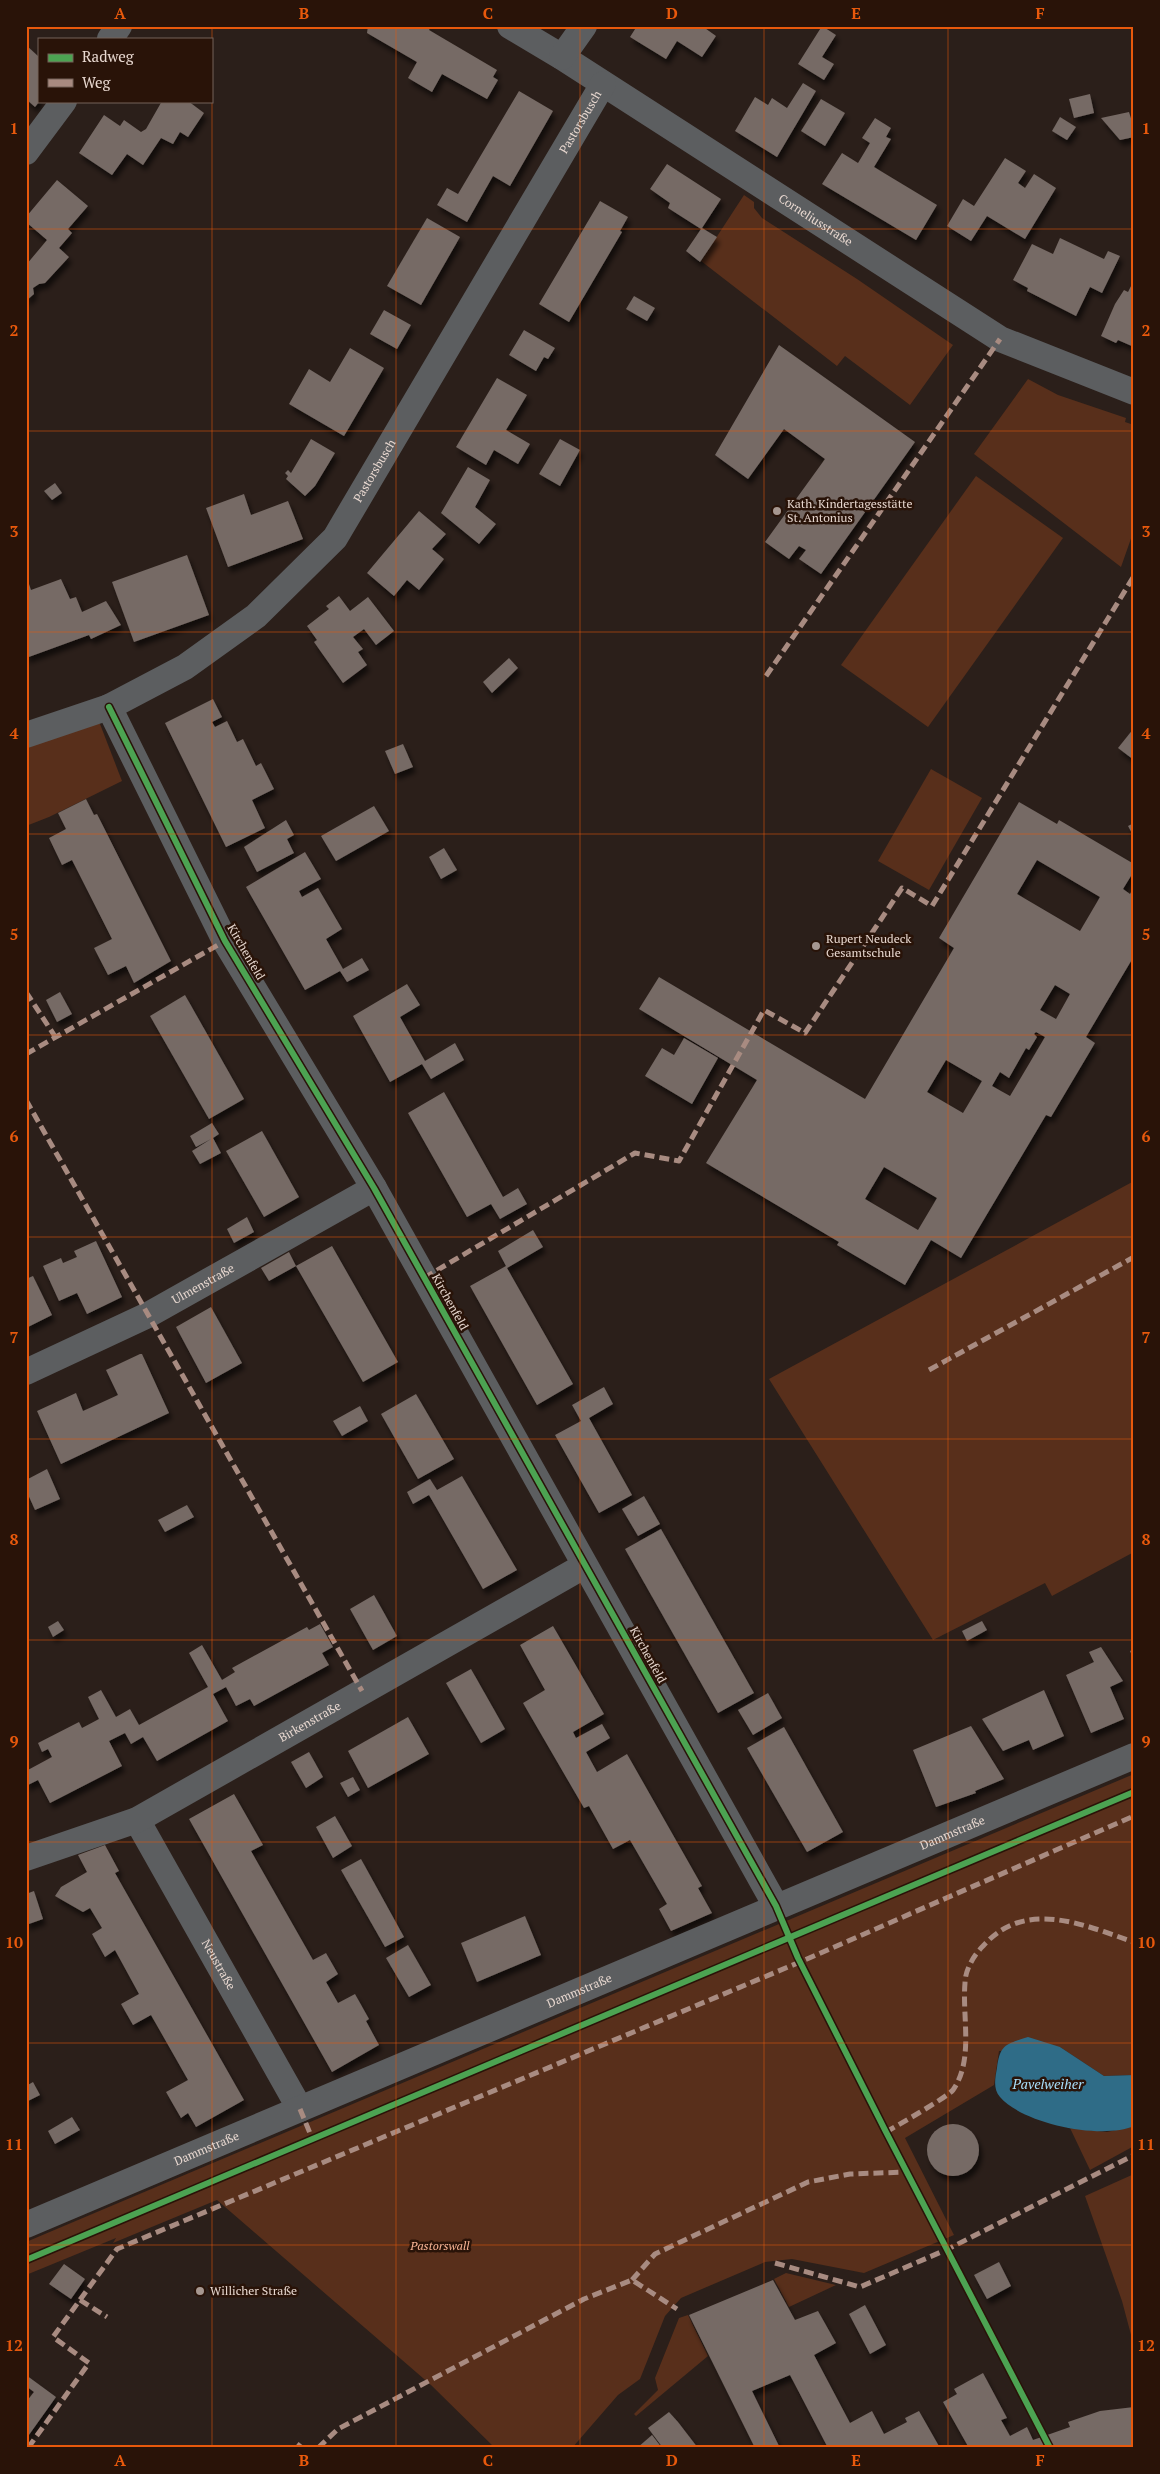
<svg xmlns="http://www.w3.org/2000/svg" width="1160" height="2474" font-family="'PT Serif',serif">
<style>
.green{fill:#582f1b}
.water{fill:#2f6c87}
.building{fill:#766a65;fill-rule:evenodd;filter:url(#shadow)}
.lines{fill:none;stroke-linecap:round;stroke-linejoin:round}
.street{stroke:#5c5e60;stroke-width:26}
.quiet{stroke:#a88b81;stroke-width:5;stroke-dasharray:10 5;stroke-linecap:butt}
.cycleway-casing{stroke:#291308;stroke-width:9}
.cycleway{stroke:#4ca352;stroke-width:6}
.grid{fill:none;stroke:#e8590c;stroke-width:1;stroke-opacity:0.55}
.poi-dot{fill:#a69790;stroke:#291308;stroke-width:2}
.labels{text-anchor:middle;stroke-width:5;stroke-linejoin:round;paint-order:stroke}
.street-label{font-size:12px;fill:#e8d8d0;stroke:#291308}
.poi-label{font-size:12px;fill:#e8d8d0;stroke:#291308;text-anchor:start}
.park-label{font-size:12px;font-style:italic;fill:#f7b394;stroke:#291308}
.water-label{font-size:14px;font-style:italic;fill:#a8dffb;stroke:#291308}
.neatline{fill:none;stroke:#e8590c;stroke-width:2}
.grid-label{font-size:16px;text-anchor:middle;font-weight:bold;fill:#e8590c}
</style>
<defs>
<filter id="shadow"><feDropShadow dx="3" dy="5.5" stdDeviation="2.5" flood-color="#0009"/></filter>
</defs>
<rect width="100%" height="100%" fill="#2b1f1a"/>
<g class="green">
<polygon points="744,195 754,202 754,208 762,218 857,279 953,345 910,405 845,356 837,366 701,261"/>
<polygon points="1028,379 1058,395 1126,418 1125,422 1134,425 1134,530 1121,567 974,454"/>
<polygon points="976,476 1063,538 928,727 841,665"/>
<polygon points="90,722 100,724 122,781 49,817 26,826 26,746"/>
<polygon points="931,769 982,798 929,890 878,861"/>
<polygon points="1134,1181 1134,1552 1052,1596 1045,1583 933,1640 769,1379"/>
<polygon points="1134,1774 1134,2075 1104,2076 1060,2047 999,2051 994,2085 905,2138 954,2235 864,2273 792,2259 765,2262 681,2298 665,2316 640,2379 618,2395 572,2448 495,2448 431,2385 217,2200 113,2243 116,2238 26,2275 26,2242"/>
<polygon points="1134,2126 1134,2146 1090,2170 1070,2128 1107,2132"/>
<polygon points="1134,2174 1134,2346 1122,2301 1085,2196"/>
<polygon points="786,2273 836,2285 789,2307 774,2279"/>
<polygon points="688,2315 708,2356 636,2416 634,2414 658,2390 655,2378 679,2318"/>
</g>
<path class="water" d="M 1028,2037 L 1060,2047 L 1104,2076 L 1134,2075 L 1134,2126 C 1102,2140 1023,2124 1000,2097 C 993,2089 995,2079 997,2068 C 1000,2044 1006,2044 1028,2037 Z"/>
<g class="building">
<polygon points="368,26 431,26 429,30 497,70 493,77 498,80 487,99 442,74 432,92 408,78 417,62 367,33"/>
<polygon points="637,26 702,26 716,36 702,57 677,41 666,59 630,37"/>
<polygon points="822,26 836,35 822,57 834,64 824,80 798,64"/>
<polygon points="26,45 39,57 39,102 35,107 26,99"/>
<polygon points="803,83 816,91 777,157 735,131 755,97 768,105 772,98 787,108"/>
<polygon points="519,91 553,111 510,186 493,176 467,222 437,205 447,188 458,194"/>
<polygon points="1090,94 1094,113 1074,118 1069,99"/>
<polygon points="821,99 845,113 825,146 801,131"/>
<polygon points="162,101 188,101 204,113 188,137 180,132 173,144 161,138 143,165 127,154 112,175 79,153 104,115 120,126 124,120 141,132 146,129"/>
<polygon points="1129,112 1134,128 1134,137 1120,140 1101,118"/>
<polygon points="1060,117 1076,127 1067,140 1052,131"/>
<polygon points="875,118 891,128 886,137 891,139 874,167 937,205 916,240 822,184 842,153 858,163 870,143 862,138"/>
<polygon points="1005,158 1026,171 1018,183 1025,188 1034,174 1056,188 1025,239 987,216 971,241 947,226 963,199 974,206"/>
<polygon points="667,164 721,199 702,228 717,237 700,262 686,251 701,229 668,208 670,203 650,189"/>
<polygon points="57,180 88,206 68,229 72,233 59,248 69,257 45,283 39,284 33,288 34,294 26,301 26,265 47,240 26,222 26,217"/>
<polygon points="600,201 628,217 620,231 622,232 569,322 539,304"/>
<polygon points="427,218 460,237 421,305 387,286"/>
<polygon points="1060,238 1104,259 1108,251 1120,256 1102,293 1090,287 1076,316 1027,291 1028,288 1013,280 1032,244 1053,254"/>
<polygon points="1134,280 1134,347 1118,340 1116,343 1101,336 1115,304 1124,290 1128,292"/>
<polygon points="634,296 655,308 647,321 626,309"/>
<polygon points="384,310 411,325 397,349 370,334"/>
<polygon points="524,330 555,348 548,359 544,357 536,371 509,355"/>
<polygon points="779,345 915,442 821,574 799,559 806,550 799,546 789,559 765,542 825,459 784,429 748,479 715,455"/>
<polygon points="350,348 384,368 344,436 289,404 309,369 330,382"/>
<polygon points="497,378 527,395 506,430 530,444 518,464 494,450 486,465 456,447"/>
<polygon points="311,439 335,453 315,486 305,496 286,479 288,476 285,473 288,470 291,473"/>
<polygon points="560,439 580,450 560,486 539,474"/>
<polygon points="468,467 490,480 475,507 496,524 479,544 441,513"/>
<polygon points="55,483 62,493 52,500 44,491"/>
<polygon points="244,494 251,515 288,501 303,539 228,567 206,508"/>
<polygon points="419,511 446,534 432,549 444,559 419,590 407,580 394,596 367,573"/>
<polygon points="187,555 209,615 134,642 112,582"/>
<polygon points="61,579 70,599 76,597 82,612 106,601 121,625 91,639 89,635 26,658 26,585 29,584 31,590"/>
<polygon points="339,596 350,611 368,597 394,631 376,645 364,629 353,637 363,649 358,652 367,665 343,683 314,642 317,640 307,626 329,609 326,606"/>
<polygon points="509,658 518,668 492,693 483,682"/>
<polygon points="213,699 222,717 212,722 215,727 227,721 237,742 243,739 256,766 261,763 274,789 252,800 265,828 226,847 165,723"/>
<polygon points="1134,728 1134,760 1118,748"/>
<polygon points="403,744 413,767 395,774 385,751"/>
<polygon points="86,799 94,815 97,814 171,961 134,983 126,966 108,975 94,948 112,939 72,860 62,865 49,838 66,829 58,813"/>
<path d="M 1019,802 L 1057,824 L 1059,820 L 1134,864 L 1134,871 L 1123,889 L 1130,894 L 1134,887 L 1134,956 L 1086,1037 L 1095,1043 L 1051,1117 L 1046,1115 L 961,1258 L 931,1240 L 905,1285 L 837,1245 L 839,1242 L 706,1163 L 757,1080 L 639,1009 L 659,977 L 865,1099 L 954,948 L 939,938 ZM 1037,860 L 1100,897 L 1080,931 L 1017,894 ZM 1055,985 L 1070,994 L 1056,1019 L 1040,1010 ZM 1036,1032 L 1045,1037 L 1010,1096 L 992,1086 L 1000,1072 L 1009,1078 L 1026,1048 L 1029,1050 L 1037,1037 L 1034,1034 ZM 946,1060 L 982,1081 L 963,1113 L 927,1092 ZM 884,1167 L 937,1198 L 918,1230 L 865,1199 Z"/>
<polygon points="374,806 389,831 336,861 321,836"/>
<polygon points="286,820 294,835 287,839 294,853 257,872 244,847"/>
<polygon points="1134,823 1134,837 1128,826"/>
<polygon points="444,848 457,870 441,879 429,857"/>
<polygon points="305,852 321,879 299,891 302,897 318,888 342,929 326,939 343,969 362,958 369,970 347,982 340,971 305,990 246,887"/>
<polygon points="407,984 420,1005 400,1017 425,1061 455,1043 464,1060 431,1079 422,1064 390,1082 353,1016"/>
<polygon points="60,992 72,1014 57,1022 46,1000"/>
<polygon points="185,995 244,1099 209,1119 150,1016"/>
<polygon points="684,1038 718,1058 692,1104 645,1076 662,1048 674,1055"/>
<polygon points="444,1092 503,1197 518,1188 527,1204 500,1219 491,1204 467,1217 408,1113"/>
<polygon points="212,1123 219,1134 213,1138 221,1153 200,1164 192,1151 211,1139 196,1147 190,1136"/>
<polygon points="262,1131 299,1197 264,1217 226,1151"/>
<polygon points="247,1217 254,1232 234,1243 227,1229"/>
<polygon points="533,1230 543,1247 507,1268 573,1384 537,1405 470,1286 506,1266 498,1251"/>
<polygon points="96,1241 122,1297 87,1314 77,1293 59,1301 43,1266 61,1258 63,1263 77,1257 74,1251"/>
<polygon points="332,1246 398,1362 363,1382 296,1266 269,1281 261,1268 289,1252 296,1266"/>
<polygon points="33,1276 52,1315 26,1328 26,1279"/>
<polygon points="211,1307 242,1363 206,1383 176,1327"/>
<polygon points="140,1354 142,1354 169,1413 61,1464 37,1411 76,1393 83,1411 118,1395 106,1370"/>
<polygon points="604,1387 613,1404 589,1418 632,1495 599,1513 555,1435 581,1421 572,1405"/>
<polygon points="416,1394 454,1459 418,1479 381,1414"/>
<polygon points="360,1406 368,1421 342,1436 333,1421"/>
<polygon points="47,1469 60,1499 35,1510 26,1490 26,1480"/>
<polygon points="462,1476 517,1570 483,1589 429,1495 413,1504 407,1492 430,1479 437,1490"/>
<polygon points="644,1496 660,1524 638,1536 622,1509"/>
<polygon points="187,1505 194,1517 165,1532 158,1520"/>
<polygon points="661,1529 754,1693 718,1713 625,1549"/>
<polygon points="374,1595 397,1636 373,1650 350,1609"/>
<polygon points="58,1621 64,1630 53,1637 48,1627"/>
<polygon points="982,1621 987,1630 967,1641 962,1631"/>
<polygon points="320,1624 333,1647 322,1653 329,1665 254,1706 250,1699 236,1706 226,1687 213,1694 228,1721 157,1761 143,1737 131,1744 125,1733 109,1741 122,1766 50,1803 38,1780 26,1786 26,1771 52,1757 48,1749 42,1752 38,1743 79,1722 82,1728 99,1719 88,1697 101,1690 116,1717 130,1709 139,1725 208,1687 189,1653 202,1645 222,1680 235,1672 232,1668 307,1627 309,1630"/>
<polygon points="553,1626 604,1714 573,1732 576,1738 602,1724 610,1738 586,1752 597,1772 627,1754 702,1886 698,1888 712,1913 671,1931 659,1909 667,1904 630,1840 613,1849 589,1806 584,1808 523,1703 545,1690 520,1645"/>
<polygon points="1101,1647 1123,1681 1110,1687 1124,1719 1091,1733 1066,1675 1094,1662 1089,1652"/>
<polygon points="1134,1649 1134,1660 1130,1651"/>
<polygon points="471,1669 505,1729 481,1743 446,1683"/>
<polygon points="1044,1690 1064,1736 1033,1750 1029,1740 1003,1751 982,1719"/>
<polygon points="768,1693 782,1718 753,1735 738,1710"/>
<polygon points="408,1717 429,1754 368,1788 348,1751"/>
<polygon points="971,1726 1004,1779 975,1791 976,1793 936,1807 913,1750"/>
<polygon points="784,1727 843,1832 807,1852 747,1748"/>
<polygon points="309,1752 323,1777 306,1788 291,1762"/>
<polygon points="353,1777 360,1790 348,1797 340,1783"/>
<polygon points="234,1794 263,1845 251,1851 313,1960 326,1953 338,1974 326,1982 338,2003 355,1994 369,2019 366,2021 379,2045 332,2072 189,1819"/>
<polygon points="335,1816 352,1846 333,1858 316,1827"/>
<polygon points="105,1845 119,1871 115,1873 244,2100 196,2127 188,2113 181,2118 166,2092 188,2080 151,2015 133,2025 121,2004 139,1994 115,1950 105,1957 92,1934 102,1928 90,1908 83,1912 55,1896 61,1887 87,1872 78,1855"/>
<polygon points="361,1859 404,1937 385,1947 341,1870"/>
<polygon points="34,1891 43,1919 26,1925 26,1894"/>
<polygon points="525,1916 541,1955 477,1982 461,1943"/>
<polygon points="408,1945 431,1985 409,1997 386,1958"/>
<polygon points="33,2082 40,2095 26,2102 26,2086"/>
<polygon points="72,2117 80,2130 55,2144 48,2131"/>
<circle cx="953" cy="2150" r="26"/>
<polygon points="999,2262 1011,2286 987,2299 974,2275"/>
<polygon points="64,2264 85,2279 71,2299 49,2284"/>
<polygon points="773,2280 795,2320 818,2311 836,2343 814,2355 850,2423 872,2411 884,2434 907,2422 905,2418 919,2411 940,2448 828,2448 790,2375 752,2391 780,2448 755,2448 689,2315"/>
<polygon points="865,2305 886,2345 870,2354 849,2314"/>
<polygon points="983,2373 1007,2418 1001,2420 1010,2436 1027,2427 1033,2440 1070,2427 1068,2422 1100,2411 1134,2407 1134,2448 969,2448 943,2402 957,2394 954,2389"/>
<polygon points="26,2375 56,2397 26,2439 26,2402 34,2392 26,2386"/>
<polygon points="669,2412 678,2422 698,2448 663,2448 648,2428"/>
<polygon points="652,2435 662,2448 637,2448"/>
</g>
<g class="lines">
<g class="street">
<path id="s1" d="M 510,26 L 562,57 L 1000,339 L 1134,392"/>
<polyline points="110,39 119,26"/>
<polyline points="562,57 584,26"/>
<polyline points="26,152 64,101"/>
<polyline points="109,707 225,941 374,1188 776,1906"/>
<path id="s2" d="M 26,735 L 109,707 L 185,667 L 256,616 L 335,538 L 603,84"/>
<path id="s3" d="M 26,1372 L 148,1315 L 374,1188"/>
<path id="s4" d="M 137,1820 L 300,2109"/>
<path id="s5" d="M 26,1858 L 137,1820 L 584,1566"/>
<path id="s6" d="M 26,2225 L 1134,1756"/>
</g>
<g class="quiet">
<polyline points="766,676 1000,339"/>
<polyline points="26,992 56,1038"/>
<polyline points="26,1054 225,941"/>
<polyline points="26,1100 362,1691"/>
<polyline points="424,1278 635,1153 679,1161 764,1010 805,1033 902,888 932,906 1134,576"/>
<polyline points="929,1370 1134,1257"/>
<polyline points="300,2109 312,2138"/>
<path d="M 886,2132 C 898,2125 946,2098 953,2090 C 974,2060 962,2017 965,1983 C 965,1970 974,1955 983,1946 C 1026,1898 1083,1925 1134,1942"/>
<polyline points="775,2263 860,2287 948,2249 1134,2155"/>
<polyline points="632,2280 655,2254 808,2182 850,2174 907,2172"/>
<polyline points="80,2300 107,2317"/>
<polyline points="297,2444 302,2448"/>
<polyline points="28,2448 89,2363 53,2337 117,2249 800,1962 1134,1816"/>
<polyline points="318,2448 338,2429 584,2299 632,2280 677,2309"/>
</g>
<g class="cycleway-casing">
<g id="cycleway">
<polyline points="109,707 225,941 374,1188 776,1906 798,1958 886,2132 1050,2448"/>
<polyline points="26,2260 1134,1792"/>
</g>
</g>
<use href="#cycleway" class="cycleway"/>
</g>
<path class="grid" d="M 212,26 L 212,2448M 396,26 L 396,2448M 580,26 L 580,2448M 764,26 L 764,2448M 948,26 L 948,2448M 26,229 L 1134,229M 26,431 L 1134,431M 26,632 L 1134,632M 26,834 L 1134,834M 26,1035 L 1134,1035M 26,1237 L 1134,1237M 26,1439 L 1134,1439M 26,1640 L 1134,1640M 26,1842 L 1134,1842M 26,2043 L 1134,2043M 26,2245 L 1134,2245"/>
<g class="poi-dot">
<circle cx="777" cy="511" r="5"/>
<circle cx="816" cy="946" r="5"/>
<circle cx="200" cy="2291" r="5"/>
</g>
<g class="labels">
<g class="street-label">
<text dy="4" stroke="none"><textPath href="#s2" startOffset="855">Pastorsbusch</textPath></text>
<text dy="4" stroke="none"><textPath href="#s1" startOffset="362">Corneliusstraße</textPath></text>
<text dy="4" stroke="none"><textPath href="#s2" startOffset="450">Pastorsbusch</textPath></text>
<text transform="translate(246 952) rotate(60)" y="4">Kirchenfeld</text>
<text dy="4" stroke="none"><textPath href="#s3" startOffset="198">Ulmenstraße</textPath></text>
<text transform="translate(450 1302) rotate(61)" y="4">Kirchenfeld</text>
<text transform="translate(648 1655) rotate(61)" y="4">Kirchenfeld</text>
<text dy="4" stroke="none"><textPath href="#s5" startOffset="316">Birkenstraße</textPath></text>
<text dy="4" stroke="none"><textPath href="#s6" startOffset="1006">Dammstraße</textPath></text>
<text dy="4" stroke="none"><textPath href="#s4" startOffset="166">Neustraße</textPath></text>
<text dy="4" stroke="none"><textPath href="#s6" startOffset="601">Dammstraße</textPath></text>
<text dy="4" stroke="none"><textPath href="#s6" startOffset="196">Dammstraße</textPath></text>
</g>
<g class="poi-label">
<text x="787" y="508">Kath. Kindertagesstätte<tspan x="787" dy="14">St. Antonius</tspan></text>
<text x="826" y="943">Rupert Neudeck<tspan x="826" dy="14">Gesamtschule</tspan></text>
<text x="210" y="2295">Willicher Straße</text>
</g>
<g class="park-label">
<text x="440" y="2250">Pastorswall</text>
</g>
<g class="water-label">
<text x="1048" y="2089">Pavelweiher</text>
</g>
</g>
<rect width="1160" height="2474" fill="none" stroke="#291308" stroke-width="55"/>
<rect x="38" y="38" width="175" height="65" fill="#291308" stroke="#756258"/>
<rect x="48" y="54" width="25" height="8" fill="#4ca352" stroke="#756258"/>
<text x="82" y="62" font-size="15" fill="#e8d8d0">Radweg</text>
<rect x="48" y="79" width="25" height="8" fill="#a88b81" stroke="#756258"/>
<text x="82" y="88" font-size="15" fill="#e8d8d0">Weg</text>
<rect x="28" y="28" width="1104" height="2418" class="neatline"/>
<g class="grid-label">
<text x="120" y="19">A</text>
<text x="304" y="19">B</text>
<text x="488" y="19">C</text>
<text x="672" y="19">D</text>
<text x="856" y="19">E</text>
<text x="1040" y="19">F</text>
<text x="14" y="134">1</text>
<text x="1146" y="134">1</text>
<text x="14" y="336">2</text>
<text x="1146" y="336">2</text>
<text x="14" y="537">3</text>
<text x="1146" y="537">3</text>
<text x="14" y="739">4</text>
<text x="1146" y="739">4</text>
<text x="14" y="940">5</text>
<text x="1146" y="940">5</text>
<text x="14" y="1142">6</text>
<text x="1146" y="1142">6</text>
<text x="14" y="1343">7</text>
<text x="1146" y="1343">7</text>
<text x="14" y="1545">8</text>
<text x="1146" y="1545">8</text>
<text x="14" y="1747">9</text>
<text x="1146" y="1747">9</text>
<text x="14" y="1948">10</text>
<text x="1146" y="1948">10</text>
<text x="14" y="2150">11</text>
<text x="1146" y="2150">11</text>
<text x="14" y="2351">12</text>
<text x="1146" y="2351">12</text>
<text x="120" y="2466">A</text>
<text x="304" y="2466">B</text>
<text x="488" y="2466">C</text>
<text x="672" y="2466">D</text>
<text x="856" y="2466">E</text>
<text x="1040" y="2466">F</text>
</g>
</svg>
